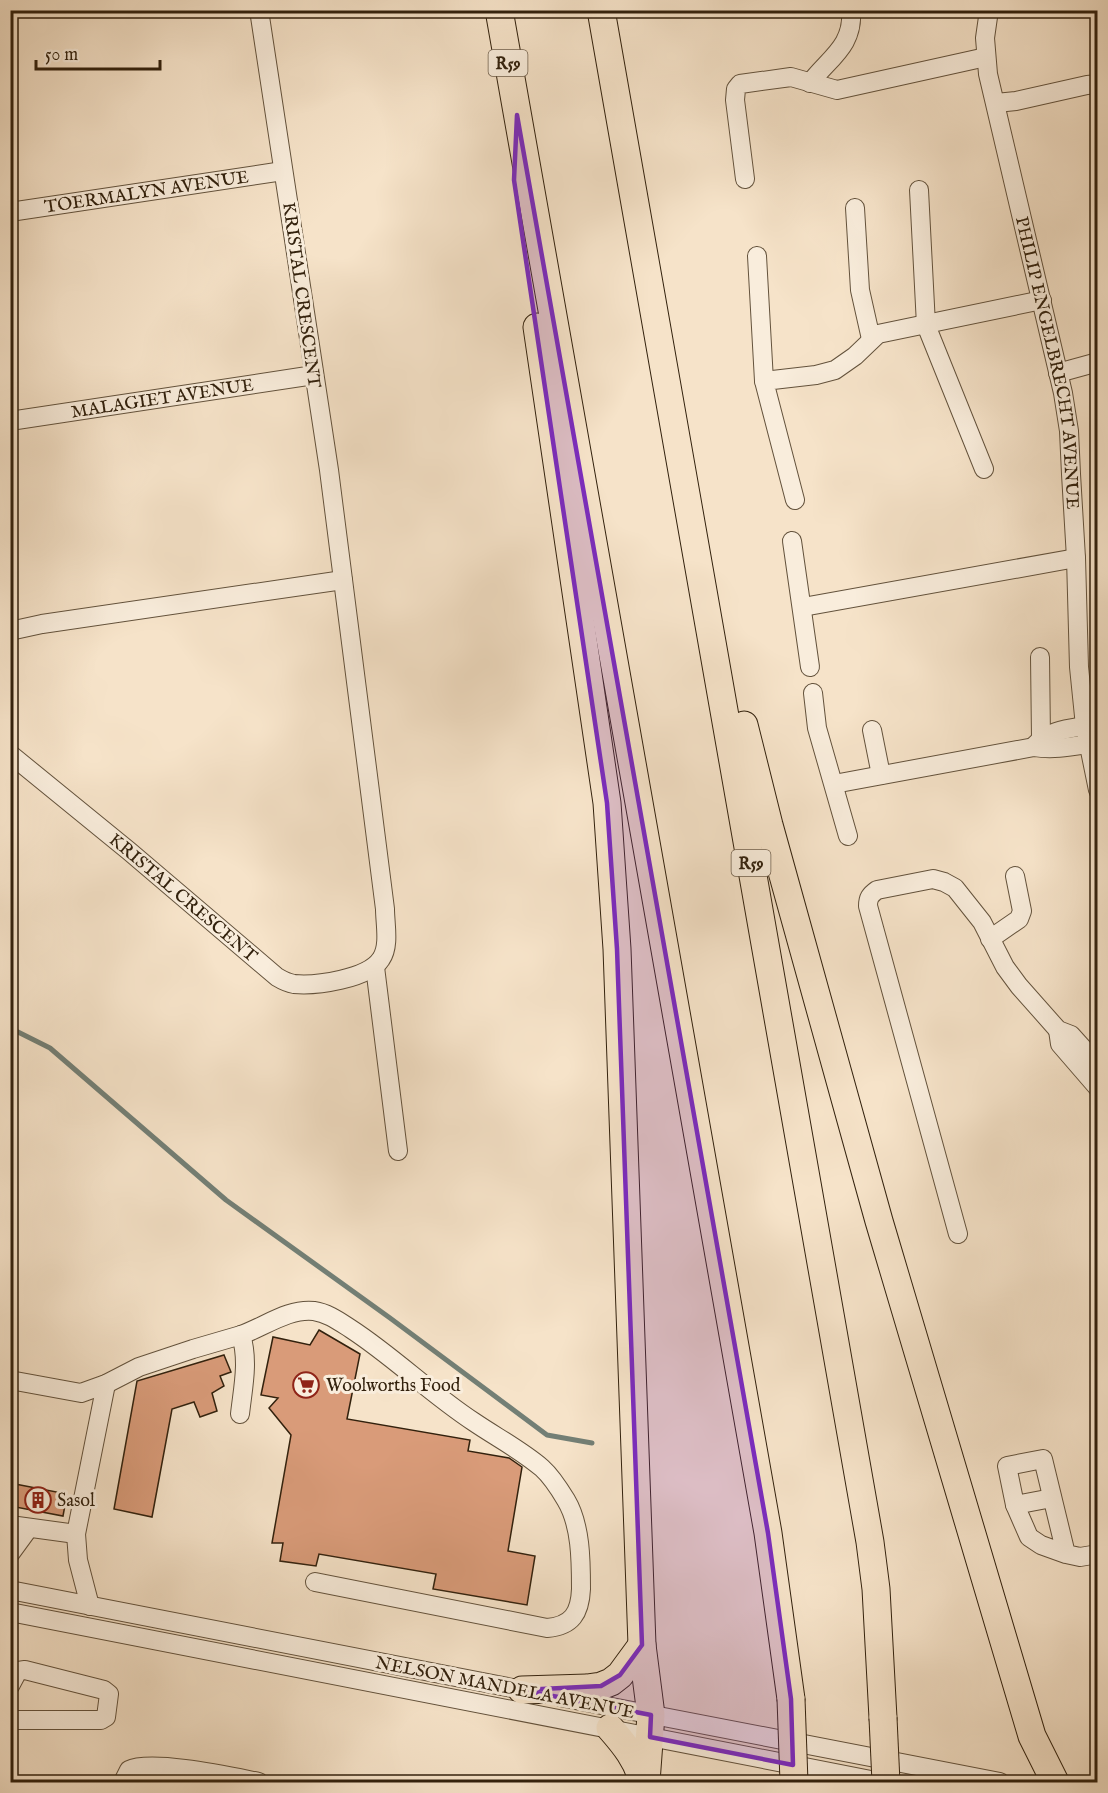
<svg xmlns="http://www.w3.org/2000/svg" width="1108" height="1793" font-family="'IM FELL English',serif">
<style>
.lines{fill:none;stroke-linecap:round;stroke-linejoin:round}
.stream{stroke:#737f75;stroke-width:5}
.building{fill:#d99b79;stroke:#32210d;stroke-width:1.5}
.minor-casing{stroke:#63523c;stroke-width:20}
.highway-casing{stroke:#32210d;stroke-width:29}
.minor{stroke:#f9eddc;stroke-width:18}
.highway{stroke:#f6e3c9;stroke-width:27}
.highway-bridge-casing{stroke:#32210d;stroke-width:29;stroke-linecap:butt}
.highway-bridge{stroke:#f6e3c9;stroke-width:27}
.marked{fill:#7b2cbf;fill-opacity:0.2;stroke:#7b2cbf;stroke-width:4.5;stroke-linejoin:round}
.labels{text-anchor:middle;stroke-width:6;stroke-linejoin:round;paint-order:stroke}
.shield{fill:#f9eddc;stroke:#6e5e4b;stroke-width:1.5}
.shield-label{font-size:16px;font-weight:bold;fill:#32210d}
.street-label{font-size:18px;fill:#32210d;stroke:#f9eddc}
.poi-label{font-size:18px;fill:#32210d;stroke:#f9eddc;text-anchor:start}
</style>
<rect width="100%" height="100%" fill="#f6e3c9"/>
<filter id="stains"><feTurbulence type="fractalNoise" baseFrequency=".00333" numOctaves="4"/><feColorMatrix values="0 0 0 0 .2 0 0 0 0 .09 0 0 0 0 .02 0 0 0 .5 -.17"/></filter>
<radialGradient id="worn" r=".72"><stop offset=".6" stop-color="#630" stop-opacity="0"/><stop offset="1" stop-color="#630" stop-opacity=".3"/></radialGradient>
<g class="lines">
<polyline class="stream" points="10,1028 50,1048 226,1200 390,1318 547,1435 592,1443"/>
</g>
<g class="building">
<polygon points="319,1330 360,1354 347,1419 470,1440 468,1451 509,1458 522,1467 508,1551 535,1556 527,1605 433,1589 436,1574 319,1554 316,1566 280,1561 283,1543 272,1543 291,1435 269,1408 278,1398 261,1395 273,1337 310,1345"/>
<polygon points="224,1355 231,1372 220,1376 224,1386 212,1393 217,1411 200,1417 194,1402 172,1409 152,1517 114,1509 137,1381"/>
<polygon points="10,1483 67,1494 63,1516 10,1506"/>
</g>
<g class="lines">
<g class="minor-casing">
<g id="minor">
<path id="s1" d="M 989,10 L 985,38 L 988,74 L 1063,393 L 1069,431 L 1071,474 L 1076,558 L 1079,667 L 1085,726 L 1098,790"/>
<path d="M 810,83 C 829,58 854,46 851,10"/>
<polyline points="996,103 1016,101 1087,85 1098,84"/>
<polyline points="745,179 735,100 736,89 740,84 791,77 837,90 986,57"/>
<polyline points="919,190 926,325 984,469"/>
<polyline points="855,208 860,290 871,339"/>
<path id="s2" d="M 10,212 L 283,171"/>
<polyline points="757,256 764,381"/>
<polyline points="1058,373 1098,362"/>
<path id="s3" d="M 10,421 L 314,375"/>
<polyline points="795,500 764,381 816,375 835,370 855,356 878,334 1042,300"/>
<polyline points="792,541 810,667"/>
<polyline points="803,607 1076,558"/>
<polyline points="10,631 42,624 343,580"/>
<polyline points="1040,657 1041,738"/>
<polyline points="813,693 817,728 848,836"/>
<polyline points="872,730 881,775"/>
<path d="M 1035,745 C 1048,731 1067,729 1085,726"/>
<path id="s4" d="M 10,754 L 129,851 L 277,977 C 282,980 288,983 294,984 C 316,986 368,979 381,959 C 390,946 385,924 385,909 L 329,470 L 259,10"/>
<path d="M 834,784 L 1034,747 C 1052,750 1069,747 1088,744"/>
<polyline points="990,939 1019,919 1022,911 1015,876"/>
<polyline points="375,967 398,1151"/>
<polyline points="1058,1030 1060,1044 1098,1088"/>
<path d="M 958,1234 L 868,906 C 868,898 870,895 877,890 L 933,879 L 944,882 L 955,888 L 982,922 L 1005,967 L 1019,986 L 1058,1030 L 1071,1035 L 1098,1065"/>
<path d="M 241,1335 C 264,1327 289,1308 314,1311 C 328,1313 340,1322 351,1329 C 394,1357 431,1394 474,1422 C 496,1437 521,1450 542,1468 C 551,1476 560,1490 566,1500 C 581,1525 581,1561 581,1589 C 580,1613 572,1626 547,1628 L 315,1582"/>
<path d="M 10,1380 L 81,1393 L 106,1384 L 139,1367 L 193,1349 L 241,1335 C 249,1361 243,1387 240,1414"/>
<polyline points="1015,1505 1052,1498"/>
<polyline points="10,1525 76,1534"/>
<polyline points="10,1554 29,1528"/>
<polyline points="1066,1554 1043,1459 1007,1466 1015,1505 1029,1537 1041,1545 1066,1554 1080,1557 1098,1554"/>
<polyline points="10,1590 533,1692"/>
<polyline points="90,1606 78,1560 76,1534 106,1384"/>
<polyline points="10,1612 881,1782"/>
<polyline points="10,1686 18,1671 25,1670 104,1690 109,1694 106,1717 101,1720 10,1720"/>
<polyline points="560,1697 1000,1782"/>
<path d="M 123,1782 L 129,1770 C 151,1759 233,1777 259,1782"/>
</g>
</g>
<g class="highway-casing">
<g id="highway">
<polyline points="499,10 768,1533 791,1699"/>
<polyline points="601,10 870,1542 876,1589 883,1718"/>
<polyline points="537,327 607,803 617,949 642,1645 651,1715 646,1782"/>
<polyline points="744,725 769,825 879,1221 1032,1736 1055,1782"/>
<polyline points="522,1690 587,1688 601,1686 611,1682 620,1675 642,1645"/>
<path d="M 610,1728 C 625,1745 637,1760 643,1782"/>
</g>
</g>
<use href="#minor" class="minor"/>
<use href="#highway" class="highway"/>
<g class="highway-bridge-casing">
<g id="highway-bridge">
<polyline points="791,1699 794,1782"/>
<polyline points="883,1718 886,1782"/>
</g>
</g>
<use href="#highway-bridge" class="highway-bridge"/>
</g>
<path class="marked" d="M 517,115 L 768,1533 L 791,1699 L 793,1765 L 650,1737 L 651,1715 L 522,1690 L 601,1686 L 620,1675 L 642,1645 L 617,949 L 607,803 L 514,180 Z"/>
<defs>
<g id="supermarket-ring" transform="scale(1.35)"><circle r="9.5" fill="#f9eddc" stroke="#8f2418" stroke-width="1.5"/><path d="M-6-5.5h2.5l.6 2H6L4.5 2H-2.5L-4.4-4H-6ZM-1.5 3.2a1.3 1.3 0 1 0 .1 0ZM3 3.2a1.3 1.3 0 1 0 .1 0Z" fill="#8f2418"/></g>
<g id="building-ring" transform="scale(1.35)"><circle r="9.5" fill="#f9eddc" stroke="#8f2418" stroke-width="1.5"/><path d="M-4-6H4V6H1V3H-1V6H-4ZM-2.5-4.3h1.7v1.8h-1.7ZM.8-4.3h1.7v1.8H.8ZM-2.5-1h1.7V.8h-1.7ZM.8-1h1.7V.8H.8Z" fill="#8f2418"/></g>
</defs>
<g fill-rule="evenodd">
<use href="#supermarket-ring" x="306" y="1385"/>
<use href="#building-ring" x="38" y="1500"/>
</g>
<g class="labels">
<g class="shield">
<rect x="488.5" y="50" width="39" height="26" rx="4.5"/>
<rect x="731.5" y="850" width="39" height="26" rx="4.5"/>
</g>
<g class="shield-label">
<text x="508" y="69">R59</text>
<text x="751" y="869">R59</text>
</g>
<g class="street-label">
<text dy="6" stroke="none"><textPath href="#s2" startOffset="138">TOERMALYN AVENUE</textPath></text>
<text transform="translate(302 295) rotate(82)" y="6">KRISTAL CRESCENT</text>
<text dy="6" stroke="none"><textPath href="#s1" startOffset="360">PHILIP ENGELBRECHT AVENUE</textPath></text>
<text dy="6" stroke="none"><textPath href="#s3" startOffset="154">MALAGIET AVENUE</textPath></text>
<text dy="6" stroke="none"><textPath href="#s4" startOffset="225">KRISTAL CRESCENT</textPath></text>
<text transform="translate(505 1687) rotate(11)" y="6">NELSON MANDELA AVENUE</text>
</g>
<g class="poi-label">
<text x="326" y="1391">Woolworths Food</text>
<text x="57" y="1506">Sasol</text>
</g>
</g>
<rect width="1108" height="1793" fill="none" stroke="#f6e3c9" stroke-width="36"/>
<rect x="12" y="12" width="1084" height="1769" fill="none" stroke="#32210d" stroke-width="3"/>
<rect x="18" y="18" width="1072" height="1757" fill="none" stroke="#32210d" stroke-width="1.5"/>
<path d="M36 60v9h124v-9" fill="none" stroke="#32210d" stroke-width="3"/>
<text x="45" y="60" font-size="18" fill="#32210d" stroke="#f9eddc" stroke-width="4.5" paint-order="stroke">50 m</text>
<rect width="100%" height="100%" filter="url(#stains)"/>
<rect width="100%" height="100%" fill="url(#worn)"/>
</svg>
